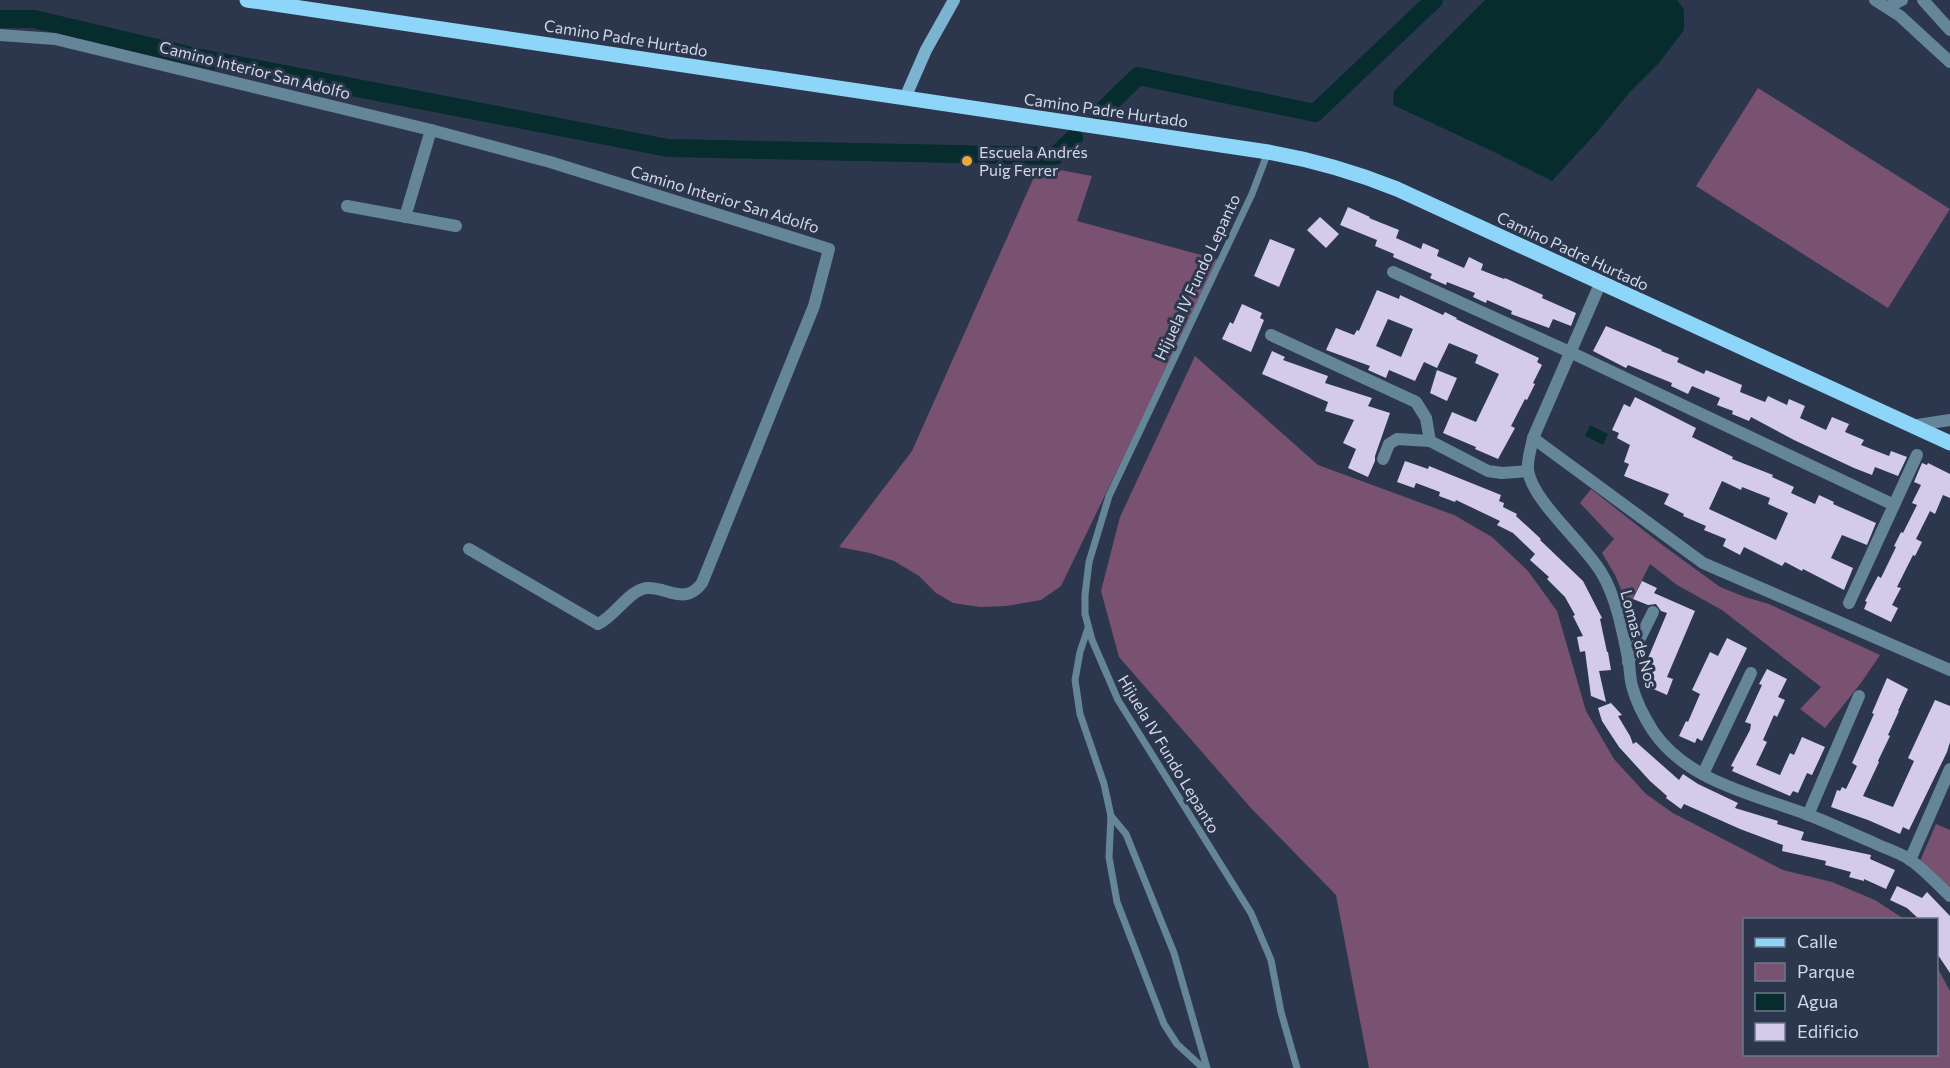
<svg xmlns="http://www.w3.org/2000/svg" width="1950" height="1068" font-family="Commissioner,sans-serif">
<style>
.green{fill:#785270}
.water{fill:#062c2d}
.lines{fill:none;stroke-linecap:round;stroke-linejoin:round}
.canal{stroke:#062c2d;stroke-width:18}
.building{fill:#d4caea;fill-rule:evenodd}
.lane{stroke:#658698;stroke-width:7}
.street{stroke:#658698;stroke-width:12}
.secondary{stroke:#7cb3ce;stroke-width:12}
.primary{stroke:#8dd5f9;stroke-width:15}
.poi-dot{fill:#eaaa38;stroke:#2c374e;stroke-width:2}
.labels{text-anchor:middle;stroke-width:6;stroke-linejoin:round;paint-order:stroke}
.street-label{font-size:16px;fill:#d2d9e8;stroke:#2c374e}
.poi-label{font-size:16px;fill:#d2d9e8;stroke:#2c374e;text-anchor:start}
</style>
<rect width="100%" height="100%" fill="#2c374e"/>
<g class="green">
<polygon points="1758,88 1950,209 1888,308 1696,186"/>
<polygon points="1039,166 1092,176 1077,221 1219,260 1061,586 1041,600 1006,606 980,607 953,603 936,593 919,576 894,561 870,553 839,547 912,451"/>
<polygon points="1195,356 1318,465 1454,515 1492,537 1528,571 1557,611 1586,711 1614,759 1646,794 1673,813 1783,870 1832,882 1875,900 1904,919 1744,920 1744,1054 1936,1054 1937,967 1950,991 1950,1068 1369,1068 1336,895 1250,807 1119,657 1101,591 1120,517"/>
<polygon points="1591,489 1661,544 1720,587 1745,597 1769,604 1880,655 1861,683 1825,728 1800,709 1821,687 1722,610 1677,585 1650,564 1630,604 1626,601 1615,575 1602,553 1614,539 1580,503"/>
<polygon points="1936,824 1950,830 1950,889 1920,861"/>
</g>
<g class="water">
<polygon points="1485,0 1677,0 1684,10 1684,30 1659,63 1629,93 1597,132 1552,181 1488,149 1393,105 1394,91"/>
<polygon points="1590,425 1608,434 1603,445 1585,436"/>
</g>
<g class="lines">
<g class="canal">
<polyline points="0,19 34,19 196,57 668,148 1055,156 1074,138"/>
<polyline points="1100,113 1138,76 1315,113 1434,0"/>
</g>
</g>
<g class="building">
<polygon points="1348,207 1370,217 1369,218 1399,230 1396,238 1421,249 1423,243 1439,250 1437,256 1464,268 1469,257 1483,264 1481,270 1504,279 1505,278 1543,295 1542,298 1576,313 1571,326 1553,319 1549,328 1511,314 1512,311 1487,300 1486,303 1473,297 1475,293 1447,282 1446,285 1430,278 1432,274 1393,257 1394,254 1375,246 1377,240 1340,225"/>
<polygon points="1320,217 1339,234 1326,248 1307,230"/>
<polygon points="1270,239 1295,249 1279,287 1254,276"/>
<path d="M 1377,290 L 1399,299 L 1400,295 L 1443,315 L 1445,312 L 1457,318 L 1456,319 L 1539,358 L 1537,362 L 1542,365 L 1533,383 L 1535,384 L 1527,400 L 1525,399 L 1511,426 L 1515,428 L 1498,459 L 1475,449 L 1476,447 L 1443,433 L 1452,412 L 1476,422 L 1499,374 L 1475,363 L 1478,355 L 1449,343 L 1437,368 L 1424,362 L 1415,381 L 1389,370 L 1386,378 L 1368,370 L 1370,366 L 1326,350 L 1336,328 L 1354,335 L 1357,330 L 1359,331 ZM 1388,319 L 1413,329 L 1401,357 L 1376,346 Z"/>
<polygon points="1242,304 1262,313 1260,318 1264,320 1251,352 1222,339 1230,322 1233,324"/>
<polygon points="1606,326 1662,350 1661,351 1679,358 1677,362 1704,374 1706,370 1742,385 1740,392 1765,402 1768,396 1787,405 1789,399 1805,406 1800,418 1826,430 1832,417 1849,424 1845,432 1864,440 1861,445 1889,456 1891,451 1907,457 1898,476 1875,467 1872,475 1854,468 1794,440 1751,417 1749,421 1732,414 1733,411 1717,405 1720,398 1692,386 1688,394 1671,386 1672,383 1628,365 1626,368 1593,351"/>
<polygon points="1272,351 1285,357 1283,360 1328,376 1325,383 1372,398 1368,406 1390,413 1375,456 1375,461 1368,477 1348,468 1356,449 1343,443 1354,420 1325,411 1328,402 1262,374"/>
<polygon points="1437,370 1457,378 1447,401 1430,393"/>
<path d="M 1635,397 L 1696,428 L 1692,437 L 1733,457 L 1732,459 L 1773,475 L 1772,477 L 1794,487 L 1791,493 L 1815,504 L 1819,495 L 1834,502 L 1833,504 L 1876,523 L 1867,545 L 1842,535 L 1831,558 L 1853,568 L 1844,590 L 1803,569 L 1802,571 L 1785,562 L 1782,566 L 1744,547 L 1740,555 L 1723,546 L 1726,539 L 1704,530 L 1706,526 L 1683,516 L 1684,514 L 1664,504 L 1669,494 L 1624,476 L 1629,464 L 1624,462 L 1630,445 L 1617,438 L 1619,433 L 1612,430 L 1624,404 L 1630,407 ZM 1722,481 L 1741,490 L 1742,487 L 1770,498 L 1768,504 L 1788,513 L 1776,540 L 1709,509 Z"/>
<polygon points="1405,461 1428,469 1429,466 1501,495 1499,501 1504,503 1503,507 1517,514 1516,516 1541,539 1540,540 1583,581 1602,618 1600,619 1607,652 1608,652 1611,670 1599,671 1606,702 1591,696 1585,651 1580,652 1577,637 1583,636 1573,616 1575,615 1565,597 1547,579 1549,577 1530,560 1535,554 1513,533 1497,525 1500,521 1456,500 1455,502 1439,496 1440,492 1416,483 1414,488 1397,482"/>
<polygon points="1922,463 1927,465 1928,463 1950,474 1950,498 1943,495 1935,514 1930,511 1916,539 1922,542 1915,556 1913,555 1897,587 1901,588 1892,605 1898,608 1891,622 1864,609 1867,602 1865,601 1878,576 1881,578 1896,547 1894,546 1901,532 1903,533 1917,505 1912,503 1921,485 1914,482"/>
<polygon points="1642,581 1657,588 1654,593 1695,611 1667,677 1673,679 1667,695 1649,687 1651,683 1647,681 1653,666 1646,663 1667,613 1661,611 1656,604 1648,605 1633,599"/>
<polygon points="1727,638 1747,648 1702,741 1697,738 1695,743 1679,736 1686,721 1688,722 1700,694 1692,690 1710,652 1718,656"/>
<polygon points="1767,669 1787,679 1778,697 1785,700 1777,717 1774,715 1763,740 1767,742 1756,765 1780,775 1790,753 1794,755 1802,737 1825,747 1812,775 1807,773 1798,793 1793,791 1790,796 1732,771 1734,767 1731,766 1750,730 1751,724 1745,722 1762,685 1759,684"/>
<polygon points="1887,678 1908,689 1898,711 1899,711 1888,735 1890,736 1878,761 1879,762 1863,796 1893,807 1914,761 1908,758 1935,700 1950,706 1950,742 1947,752 1909,830 1903,827 1900,834 1868,820 1831,807 1837,790 1840,791 1842,787 1846,789 1857,766 1852,763 1874,714 1872,713"/>
<polygon points="1611,703 1622,715 1618,716 1630,736 1633,744 1636,742 1679,780 1683,774 1698,784 1738,803 1735,808 1778,821 1777,824 1804,832 1801,840 1871,855 1870,859 1895,870 1886,889 1864,879 1864,881 1849,877 1851,872 1825,865 1826,861 1782,851 1783,845 1740,829 1684,804 1681,809 1666,798 1667,796 1650,781 1619,747 1602,721 1598,708"/>
<polygon points="1897,886 1922,898 1927,892 1950,916 1950,973 1936,952 1936,920 1920,920 1907,908 1890,900"/>
</g>
<g class="lines">
<g class="lane">
<polyline points="1268,152 1252,194 1109,496 1089,562 1085,595 1085,614 1092,640 1118,700 1251,913 1271,960 1281,1012 1297,1068"/>
<polyline points="1088,628 1080,652 1075,680 1080,714 1104,784 1111,816 1109,857 1117,902 1164,1024 1177,1044 1203,1068"/>
<polyline points="1111,816 1126,834 1174,953 1207,1068"/>
</g>
<g class="street">
<polyline points="1875,0 1900,16 1950,62"/>
<polyline points="1923,0 1950,30"/>
<polyline points="1888,7 1902,0"/>
<path d="M 0,35 L 55,39 L 431,130 L 550,162 L 829,249 L 814,306 L 702,583 C 685,606 668,587 647,588 C 630,589 614,617 598,624 L 469,549"/>
<polyline points="347,206 456,226"/>
<polyline points="405,217 431,130"/>
<polyline points="1393,272 1572,353 1894,505"/>
<path d="M 1600,284 L 1533,438 C 1531,449 1527,459 1528,470 C 1532,501 1584,543 1601,572 C 1617,598 1623,634 1629,663 C 1630,671 1630,678 1632,686 C 1636,701 1644,717 1653,731 C 1687,781 1752,794 1806,814 C 1828,822 1850,833 1872,842 C 1884,848 1898,852 1909,859 C 1924,869 1937,884 1950,896"/>
<polyline points="1271,335 1416,402 1426,418 1430,441 1488,471 1502,473 1528,471"/>
<polyline points="1911,426 1950,420"/>
<polyline points="1533,438 1703,563 1950,670"/>
<polyline points="1383,459 1389,444 1397,439 1430,441"/>
<polyline points="1849,603 1917,455"/>
<polyline points="1628,662 1653,612"/>
<polyline points="1703,774 1751,673"/>
<polyline points="1808,815 1859,696"/>
<polyline points="1910,860 1950,769"/>
</g>
<polyline class="secondary" points="905,98 926,50 954,0"/>
<path class="primary" d="M 247,0 L 1268,152 C 1313,160 1355,172 1397,189 L 1950,443"/>
</g>
<circle class="poi-dot" cx="967" cy="161" r="6"/>
<g class="labels">
<g class="street-label">
<text transform="translate(626 38) rotate(9)" y="6">Camino Padre Hurtado</text>
<text transform="translate(255 70) rotate(14)" y="6">Camino Interior San Adolfo</text>
<text transform="translate(1106 110) rotate(8)" y="6">Camino Padre Hurtado</text>
<text transform="translate(725 199) rotate(17)" y="6">Camino Interior San Adolfo</text>
<text transform="translate(1573 251) rotate(25)" y="6">Camino Padre Hurtado</text>
<text transform="translate(1197 277) rotate(-65)" y="6">Hijuela IV Fundo Lepanto</text>
<text transform="translate(1639 639) rotate(75)" y="6">Lomas de Nos</text>
<text transform="translate(1169 754) rotate(59)" y="6">Hijuela IV Fundo Lepanto</text>
</g>
<g class="poi-label">
<text x="979" y="158">Escuela Andrés<tspan x="979" dy="18">Puig Ferrer</tspan></text>
</g>
</g>
<rect x="1743" y="918" width="195" height="138" fill="#2c374e" stroke="#6e788c" stroke-width="1.5"/>
<rect x="1755" y="938" width="30" height="9" fill="#8dd5f9" stroke="#6e788c" stroke-width="1.5"/>
<text x="1797" y="948" font-size="18" fill="#d2d9e8">Calle</text>
<rect x="1755" y="963" width="30" height="18" fill="#785270" stroke="#6e788c" stroke-width="1.5"/>
<text x="1797" y="978" font-size="18" fill="#d2d9e8">Parque</text>
<rect x="1755" y="993" width="30" height="18" fill="#062c2d" stroke="#6e788c" stroke-width="1.5"/>
<text x="1797" y="1008" font-size="18" fill="#d2d9e8">Agua</text>
<rect x="1755" y="1023" width="30" height="18" fill="#d4caea" stroke="#6e788c" stroke-width="1.5"/>
<text x="1797" y="1038" font-size="18" fill="#d2d9e8">Edificio</text>
</svg>
